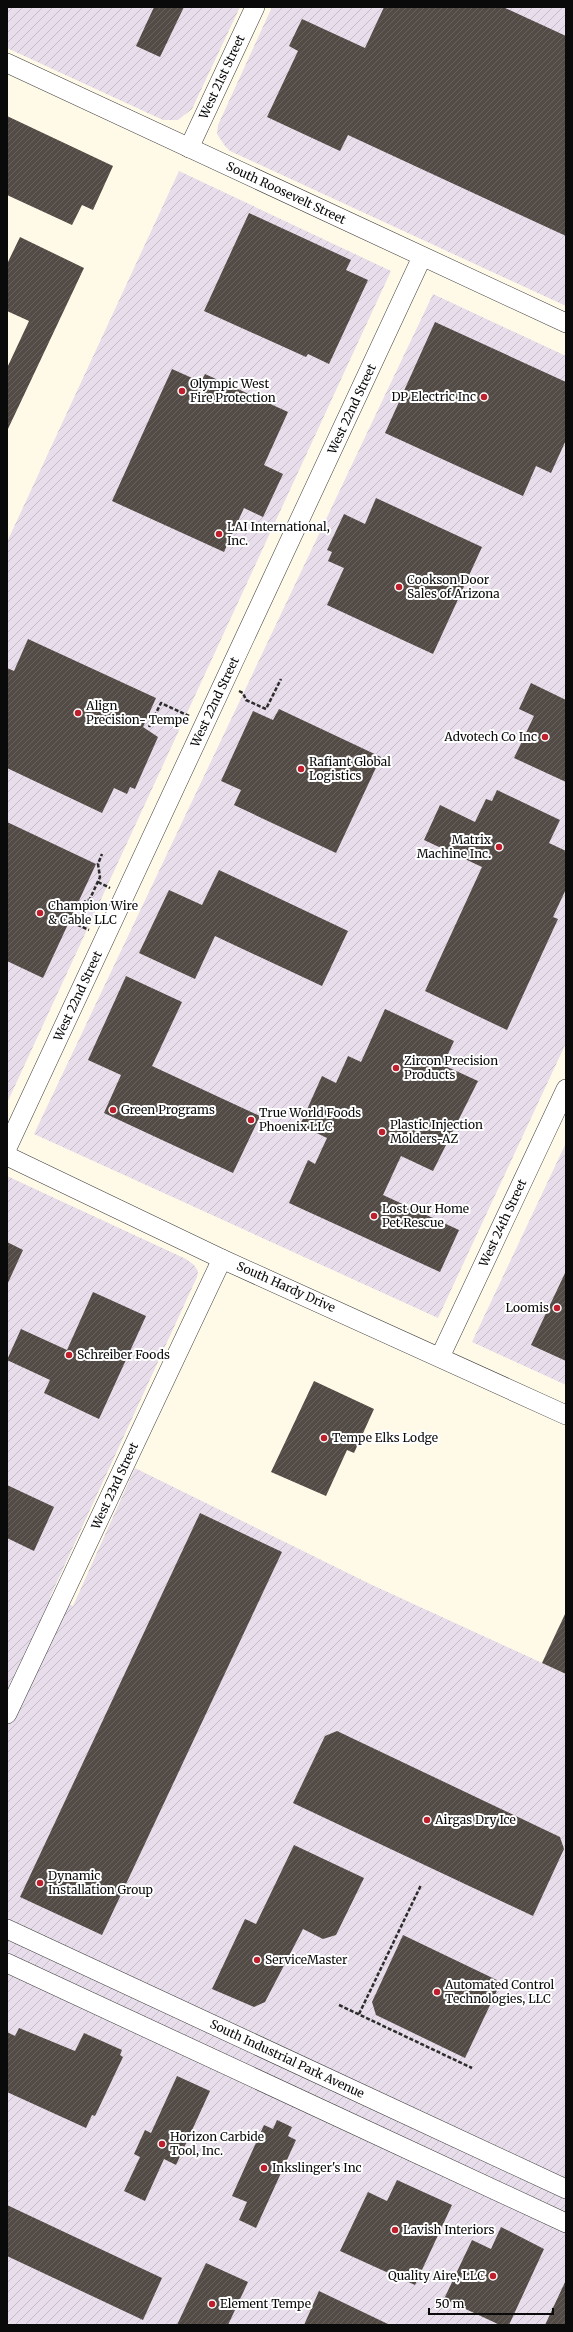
<svg xmlns="http://www.w3.org/2000/svg" width="573" height="2332" font-family="Merriweather,serif">
<style>
.industrial{fill:url(#industrial-furrows)}
.building{fill:url(#building-hatch)}
.lines{fill:none;stroke-linecap:round;stroke-linejoin:round}
.minor-casing{stroke:#3d3d3d;stroke-width:20}
.path{stroke:#2c2c2c;stroke-width:2.5;stroke-dasharray:4 2;stroke-linecap:butt}
.minor{stroke:#fff;stroke-width:19}
.poi-dot{fill:#be1f2c;stroke:#fff;stroke-width:1.5}
.labels{text-anchor:middle;stroke-width:4;stroke-linejoin:round;paint-order:stroke}
.street-label{font-size:12px;fill:#0a0a0a;stroke:#fff}
.poi-label{font-size:12px;fill:#0a0a0a;stroke:#fff;text-anchor:start}
</style>
<defs>
<pattern id="industrial-furrows" width="10" height="10" patternUnits="userSpaceOnUse"><rect width="10" height="10" fill="#e8ddea"/><path d="M-1 1l2-2M0 10L10 0M9 11l2-2" fill="none" stroke="#c6bcc7"/></pattern>
<pattern id="building-hatch" width="6" height="6" patternUnits="userSpaceOnUse"><rect width="6" height="6" fill="#534b46"/><path d="M-1 1l2-2M0 6l6-6M5 7l2-2" fill="none" stroke="#67605c"/></pattern>
</defs>
<rect width="100%" height="100%" fill="#fffae8"/>
<g class="industrial">
<polygon points="7,7 240,7 192,109 178,120 163,120 7,48"/>
<polygon points="272,7 566,7 566,306 230,151 225,146 217,134 218,125"/>
<polygon points="179,171 391,271 7,1103 7,542"/>
<polygon points="433,294 566,356 566,1043 438,1318 34,1134"/>
<polygon points="566,1143 566,1385 472,1342"/>
<polygon points="7,1176 186,1259 194,1265 198,1271 197,1277 50,1597 73,1606 135,1468 370,1584 566,1674 566,2325 7,2325"/>
</g>
<g class="building">
<polygon points="154,7 184,7 160,57 136,46"/>
<polygon points="384,7 503,7 566,36 566,236 348,135 340,151 267,117 298,51 289,46 302,19 365,48"/>
<polygon points="7,116 113,166 93,210 82,205 72,225 7,195"/>
<polygon points="249,213 351,260 346,270 368,280 329,364 308,354 306,357 204,311"/>
<polygon points="20,237 84,268 7,431 7,368 29,321 7,311 7,264"/>
<polygon points="435,322 566,382 566,440 551,473 536,466 523,496 385,433"/>
<polygon points="172,369 201,382 205,374 288,412 264,465 283,474 263,517 244,508 224,552 112,501"/>
<polygon points="376,498 482,547 433,654 327,605 344,568 328,561 332,552 327,550 344,514 365,524"/>
<polygon points="28,639 156,698 143,727 158,737 135,789 130,787 127,794 114,788 102,813 7,768 7,668 14,671"/>
<polygon points="531,683 566,700 566,782 514,758 534,716 519,709"/>
<polygon points="279,709 381,757 336,853 234,805 241,790 221,781 253,711 273,720"/>
<polygon points="497,790 560,820 549,843 566,851 566,889 553,917 558,919 507,1030 425,991 482,867 424,840 440,805 475,822 486,799 492,801"/>
<polygon points="7,822 96,864 43,978 7,961"/>
<polygon points="219,870 348,931 322,986 215,936 195,979 139,953 169,890 202,905"/>
<polygon points="126,976 182,1002 152,1066 260,1116 233,1173 104,1113 121,1075 88,1060"/>
<polygon points="385,1009 454,1041 443,1065 478,1081 433,1171 401,1156 383,1195 459,1230 440,1272 289,1203 308,1160 315,1164 327,1138 300,1125 322,1076 336,1083 348,1056 361,1062"/>
<polygon points="7,1242 23,1250 7,1285"/>
<polygon points="566,1271 566,1361 531,1345"/>
<polygon points="93,1292 146,1316 99,1419 44,1393 50,1380 7,1360 21,1329 67,1350"/>
<polygon points="314,1381 374,1409 354,1453 347,1450 326,1496 271,1472"/>
<polygon points="7,1485 54,1507 34,1551 7,1538"/>
<polygon points="200,1513 282,1552 102,1935 20,1897"/>
<polygon points="566,1612 566,1674 542,1663"/>
<polygon points="337,1731 560,1837 564,1849 533,1916 293,1803 325,1736"/>
<polygon points="294,1845 364,1878 336,1935 323,1939 303,1929 265,2002 254,2007 212,1989 245,1919 256,1924"/>
<polygon points="403,1935 501,1982 465,2058 376,2015 372,2002"/>
<polygon points="19,2028 75,2051 84,2033 122,2050 120,2055 123,2057 95,2116 92,2115 86,2128 7,2092 7,2032 15,2036"/>
<polygon points="177,2076 210,2091 176,2165 164,2159 145,2201 124,2191 140,2157 134,2154 145,2130 151,2133"/>
<polygon points="277,2120 292,2127 288,2136 296,2140 256,2228 239,2220 247,2202 232,2196 264,2125 273,2129"/>
<polygon points="397,2180 452,2205 415,2285 340,2251 368,2192 387,2201"/>
<polygon points="7,2205 162,2278 143,2320 7,2256"/>
<polygon points="501,2227 544,2249 509,2325 500,2325 444,2299 472,2240 491,2249"/>
<polygon points="206,2263 248,2282 228,2325 177,2325"/>
<polygon points="566,2280 566,2325 545,2325"/>
<polygon points="319,2291 390,2325 304,2325"/>
</g>
<g class="lines">
<g class="minor-casing">
<g id="minor">
<polyline points="7,63 566,323"/>
<polyline points="189,148 255,7"/>
<polyline points="7,1148 422,257"/>
<polyline points="7,1156 222,1259 566,1415"/>
<polyline points="440,1357 566,1089"/>
<polyline points="7,1714 222,1259"/>
<polyline points="7,1929 566,2189"/>
<polyline points="7,1963 566,2223"/>
</g>
</g>
<g class="path">
<polyline points="239,691 243,693 246,700 266,709 281,679"/>
<polyline points="149,727 161,703 189,716"/>
<polyline points="98,882 110,888"/>
<circle cx="88" cy="904" r="4"/>
<polyline points="89,901 100,877 98,864 102,854"/>
<polyline points="86,908 78,925 89,930"/>
<polyline points="339,2005 472,2068"/>
<polyline points="359,2014 421,1885"/>
</g>
<use href="#minor" class="minor"/>
</g>
<g class="poi-dot">
<circle cx="182" cy="391" r="4"/>
<circle cx="484" cy="397" r="4"/>
<circle cx="219" cy="534" r="4"/>
<circle cx="399" cy="587" r="4"/>
<circle cx="78" cy="713" r="4"/>
<circle cx="545" cy="737" r="4"/>
<circle cx="301" cy="769" r="4"/>
<circle cx="499" cy="847" r="4"/>
<circle cx="40" cy="913" r="4"/>
<circle cx="396" cy="1068" r="4"/>
<circle cx="113" cy="1110" r="4"/>
<circle cx="251" cy="1120" r="4"/>
<circle cx="382" cy="1132" r="4"/>
<circle cx="374" cy="1216" r="4"/>
<circle cx="557" cy="1308" r="4"/>
<circle cx="69" cy="1355" r="4"/>
<circle cx="324" cy="1438" r="4"/>
<circle cx="427" cy="1820" r="4"/>
<circle cx="40" cy="1883" r="4"/>
<circle cx="257" cy="1960" r="4"/>
<circle cx="437" cy="1992" r="4"/>
<circle cx="162" cy="2144" r="4"/>
<circle cx="264" cy="2168" r="4"/>
<circle cx="395" cy="2230" r="4"/>
<circle cx="493" cy="2276" r="4"/>
<circle cx="212" cy="2304" r="4"/>
</g>
<g class="labels">
<g class="street-label">
<text transform="translate(222 77) rotate(-65)" y="4">West 21st Street</text>
<text transform="translate(286 193) rotate(25)" y="4">South Roosevelt Street</text>
<text transform="translate(352 409) rotate(-65)" y="4">West 22nd Street</text>
<text transform="translate(215 702) rotate(-65)" y="4">West 22nd Street</text>
<text transform="translate(78 996) rotate(-65)" y="4">West 22nd Street</text>
<text transform="translate(503 1223) rotate(-65)" y="4">West 24th Street</text>
<text transform="translate(286 1287) rotate(24)" y="4">South Hardy Drive</text>
<text transform="translate(115 1486) rotate(-65)" y="4">West 23rd Street</text>
<text transform="translate(287 2059) rotate(25)" y="4">South Industrial Park Avenue</text>
</g>
<g class="poi-label">
<text x="190" y="388">Olympic West<tspan x="190" dy="14">Fire Protection</tspan></text>
<text x="476" y="401" text-anchor="end">DP Electric Inc</text>
<text x="227" y="531">LAI International,<tspan x="227" dy="14">Inc.</tspan></text>
<text x="407" y="584">Cookson Door<tspan x="407" dy="14">Sales of Arizona</tspan></text>
<text x="86" y="710">Align<tspan x="86" dy="14">Precision- Tempe</tspan></text>
<text x="537" y="741" text-anchor="end">Advotech Co Inc</text>
<text x="309" y="766">Rafiant Global<tspan x="309" dy="14">Logistics</tspan></text>
<text x="491" y="844" text-anchor="end">Matrix<tspan x="491" dy="14">Machine Inc.</tspan></text>
<text x="48" y="910">Champion Wire<tspan x="48" dy="14">&amp; Cable LLC</tspan></text>
<text x="404" y="1065">Zircon Precision<tspan x="404" dy="14">Products</tspan></text>
<text x="121" y="1114">Green Programs</text>
<text x="259" y="1117">True World Foods<tspan x="259" dy="14">Phoenix LLC</tspan></text>
<text x="390" y="1129">Plastic Injection<tspan x="390" dy="14">Molders-AZ</tspan></text>
<text x="382" y="1213">Lost Our Home<tspan x="382" dy="14">Pet Rescue</tspan></text>
<text x="549" y="1312" text-anchor="end">Loomis</text>
<text x="77" y="1359">Schreiber Foods</text>
<text x="332" y="1442">Tempe Elks Lodge</text>
<text x="435" y="1824">Airgas Dry Ice</text>
<text x="48" y="1880">Dynamic<tspan x="48" dy="14">Installation Group</tspan></text>
<text x="265" y="1964">ServiceMaster</text>
<text x="445" y="1989">Automated Control<tspan x="445" dy="14">Technologies, LLC</tspan></text>
<text x="170" y="2141">Horizon Carbide<tspan x="170" dy="14">Tool, Inc.</tspan></text>
<text x="272" y="2172">Inkslinger's Inc</text>
<text x="403" y="2234">Lavish Interiors</text>
<text x="485" y="2280" text-anchor="end">Quality Aire, LLC</text>
<text x="220" y="2308">Element Tempe</text>
</g>
</g>
<rect width="573" height="2332" fill="none" stroke="#0a0a0a" stroke-width="16"/>
<path d="M429 2308v6h124v-6" fill="none" stroke="#0a0a0a" stroke-width="2"/>
<text x="435" y="2308" font-size="12" fill="#0a0a0a" stroke="#ffffff" stroke-width="3" paint-order="stroke">50 m</text>
</svg>
